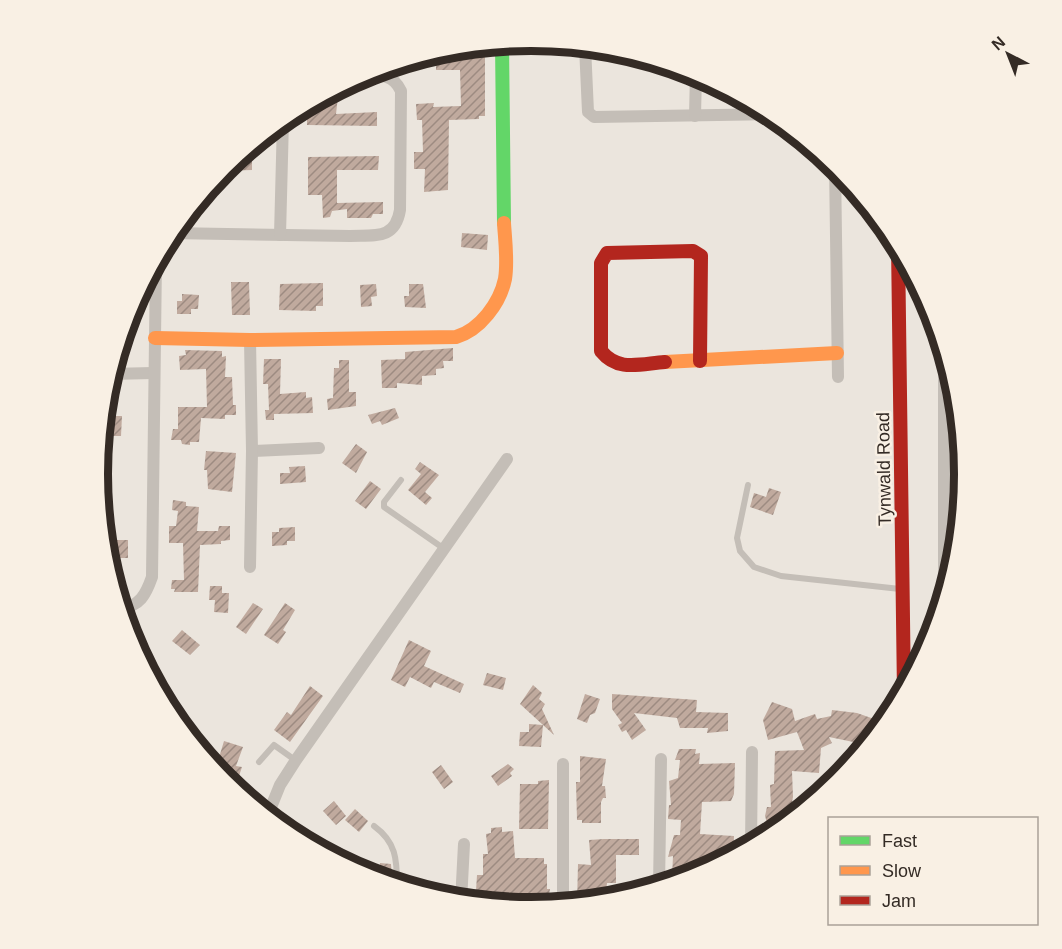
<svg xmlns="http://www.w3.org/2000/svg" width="1062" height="949" font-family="Arial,sans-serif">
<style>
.building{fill:url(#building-hatch)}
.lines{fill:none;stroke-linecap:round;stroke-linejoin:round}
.lane{stroke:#c4beb7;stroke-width:6}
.street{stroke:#c4beb7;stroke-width:12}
.fast{stroke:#63d668;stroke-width:14}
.slow{stroke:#ff974d;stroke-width:14}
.jam{stroke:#b3261e;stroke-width:14}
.labels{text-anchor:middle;stroke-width:5;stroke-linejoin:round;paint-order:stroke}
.street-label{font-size:18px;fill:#342b25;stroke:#f9f0e4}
.rim{fill:none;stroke:#342b25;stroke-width:8}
</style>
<defs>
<pattern id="building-hatch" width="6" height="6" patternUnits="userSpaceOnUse" patternTransform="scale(1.5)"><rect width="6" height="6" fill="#c0aa9e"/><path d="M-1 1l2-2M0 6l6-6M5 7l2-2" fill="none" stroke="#9d8b81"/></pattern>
</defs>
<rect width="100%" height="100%" fill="#ebe5dd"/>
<g class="building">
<polygon points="442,52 442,56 485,54 485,116 479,116 479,119 449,120 448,190 424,192 425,169 414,169 414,152 423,152 422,120 417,120 416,104 434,103 433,107 461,106 460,70 436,70 436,63 429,63 429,54"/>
<polygon points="339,88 336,114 377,112 377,126 307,125 307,105"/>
<polygon points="252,155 252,170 221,171 239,156"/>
<polygon points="379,156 378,170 337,170 337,203 383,202 383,214 373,214 371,218 347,218 347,209 332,211 330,217 323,218 322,195 308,195 308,157"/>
<polygon points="462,233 488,235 487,250 461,247"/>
<polygon points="231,282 249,282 250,315 232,315"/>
<polygon points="323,283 323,306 316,306 316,311 279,310 280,284"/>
<polygon points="376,284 377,296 371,297 372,306 361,307 360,285"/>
<polygon points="409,284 423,284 426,308 405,307 404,296 409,296"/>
<polygon points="182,294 199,295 198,309 191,309 191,314 177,314 177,301 182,301"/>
<polygon points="453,348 453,361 443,361 444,368 436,369 436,375 422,376 422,385 397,383 397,388 382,388 381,360 405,359 405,352"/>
<polygon points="185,350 222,351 222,357 226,356 225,377 232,377 233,405 236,405 236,415 225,415 225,419 201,418 199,442 190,442 190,445 182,444 181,440 171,440 173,429 178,429 178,407 207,407 206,369 180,370 179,356 186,355"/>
<polygon points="264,359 281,359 280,394 306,392 306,398 312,397 313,413 274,414 274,420 266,420 265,410 269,410 268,384 263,384"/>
<polygon points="339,360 349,360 349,392 356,392 356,406 328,410 327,399 333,398 334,368 339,368"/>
<polygon points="395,408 399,418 382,425 380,421 372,424 368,415"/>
<polygon points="103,416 122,416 121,436 101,436"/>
<polygon points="356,444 367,452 356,473 342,463"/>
<polygon points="206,451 236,453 232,492 208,489 207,470 204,470"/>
<polygon points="953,452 963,452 965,472 953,472"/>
<polygon points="420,462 439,475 425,492 432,498 426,505 408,490 421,474 415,469"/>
<polygon points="305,466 306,482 280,484 280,473 290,473 289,467"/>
<polygon points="370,481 381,489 366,509 355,501"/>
<polygon points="769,488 781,492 773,515 750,507 754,493 766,497"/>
<polygon points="173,500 186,502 186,506 199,507 197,531 218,531 219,526 230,526 230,540 221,541 221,544 200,545 198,592 174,592 175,589 171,589 172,580 184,580 183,543 169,543 169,526 176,526 178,511 172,510"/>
<polygon points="295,527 295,541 287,541 287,545 272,546 272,532 279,532 279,528"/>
<polygon points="103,540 128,540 128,558 105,558"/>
<polygon points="210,586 222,586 222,593 229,593 228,613 214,612 215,600 209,600"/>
<polygon points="253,603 263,609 246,634 236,627"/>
<polygon points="285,603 295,610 283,630 286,632 278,644 264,635"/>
<polygon points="182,630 200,645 190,655 172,641"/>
<polygon points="409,640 431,651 424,666 464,684 460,693 434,682 431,688 410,677 405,687 391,680"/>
<polygon points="487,673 506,678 503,690 483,685"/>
<polygon points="533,685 542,693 539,699 545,704 542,709 554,735 520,704"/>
<polygon points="310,686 323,696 290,742 274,730 287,712 291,715"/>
<polygon points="585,694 600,699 595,713 590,715 587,723 577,719"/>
<polygon points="612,694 697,700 696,712 728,713 728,731 707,733 708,728 680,728 677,718 634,713 646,730 632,740 626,730 622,732 618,725 622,723 612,709"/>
<polygon points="772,702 792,709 795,721 815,714 817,719 831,716 832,710 857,713 877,720 868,745 829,737 832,743 821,748 819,773 792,771 793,797 789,816 790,821 771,836 765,816 767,807 771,807 770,785 774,784 775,751 804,750 797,732 768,740 763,720"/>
<polygon points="529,724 543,725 541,747 519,746 520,732 529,732"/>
<polygon points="224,741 243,747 236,766 242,767 236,785 224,782 215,771"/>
<polygon points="679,749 696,749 695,754 700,753 699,764 735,763 734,794 731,801 702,802 700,834 734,836 733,856 687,878 672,877 673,856 668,857 674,835 680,835 681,820 668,819 669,805 671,805 669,781 678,778 680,760 675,760"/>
<polygon points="580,756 606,759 602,786 605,786 606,798 603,798 601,802 601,823 582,823 582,820 577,820 576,782 580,782"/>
<polygon points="508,764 514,769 510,773 512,776 498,786 491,776"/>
<polygon points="441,765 453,782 444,789 432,772"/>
<polygon points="549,780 548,829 519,829 520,784 538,784 538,781"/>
<polygon points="334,801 346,816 336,825 323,811"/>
<polygon points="355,809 368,821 359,832 345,820"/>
<polygon points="502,827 502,832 513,831 515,858 544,858 544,864 547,864 547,889 550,889 547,906 525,903 525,900 519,900 519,893 480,894 480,891 476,891 477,875 483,875 483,854 488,854 486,834 491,833 491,828"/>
<polygon points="604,839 639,839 639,855 616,855 616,883 607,883 605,901 577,904 578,864 591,865 589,840"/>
<polygon points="380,863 391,864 392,882 380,880"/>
</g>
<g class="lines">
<g class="lane">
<polyline points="401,480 384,502 384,507 443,548"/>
<polyline points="748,485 737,538 740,551 754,567 781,576 900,589"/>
<polyline points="259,762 274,745 295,760"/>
<path d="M 374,826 C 396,842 397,859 397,885"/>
</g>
<g class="street">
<polyline points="585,46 588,112 594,117 772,114"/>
<polyline points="695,116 696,73"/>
<polyline points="835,165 838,377"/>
<path d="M 170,233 L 350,236 C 375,235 395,240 400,210 L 401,91 C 393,73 379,75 361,76"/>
<polyline points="280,235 283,120"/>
<polyline points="944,347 944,600"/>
<polyline points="110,374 153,373"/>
<polyline points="252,451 319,448"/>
<polyline points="250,567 252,451 250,340"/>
<path d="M 120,608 C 140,607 146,594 152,577 L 156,260"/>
<polyline points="563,764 563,905"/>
<polyline points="267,817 280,785 296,760 507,459"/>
<polyline points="751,847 752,752"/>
<polyline points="659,887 661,759"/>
<polyline points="461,902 464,844"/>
</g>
<polyline class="fast" points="502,43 504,223"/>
<g class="slow">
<path d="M 155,338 L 250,340 L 456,337 C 480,330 500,303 505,279 C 508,261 505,240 504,223"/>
<polyline points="665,362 837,353"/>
</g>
<g class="jam">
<polyline points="898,245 904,693"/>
<path d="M 665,362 C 639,364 618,372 601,351 L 601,263 L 607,253 L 693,251 L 701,256 L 700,361"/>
</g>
</g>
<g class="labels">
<g class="street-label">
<text transform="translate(884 469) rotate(-91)" y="6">Tynwald Road</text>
</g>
</g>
<path d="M0 0H1062V949H0ZM108 474a423 423 0 1 1 846 0a423 423 0 1 1-846 0Z" fill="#f9f0e4" fill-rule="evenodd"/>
<path class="rim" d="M108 474a423 423 0 1 1 846 0a423 423 0 1 1-846 0Z"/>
<rect x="828" y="817" width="210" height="108" fill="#f9f0e4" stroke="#aaa198" stroke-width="1.5"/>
<rect x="840" y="836" width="30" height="9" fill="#63d668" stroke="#aaa198" stroke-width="1.5"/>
<text x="882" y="847" font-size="18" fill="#342b25">Fast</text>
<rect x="840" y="866" width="30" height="9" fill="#ff974d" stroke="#aaa198" stroke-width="1.5"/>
<text x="882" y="877" font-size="18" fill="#342b25">Slow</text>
<rect x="840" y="896" width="30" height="9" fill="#b3261e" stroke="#aaa198" stroke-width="1.5"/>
<text x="882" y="907" font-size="18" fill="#342b25">Jam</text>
<g transform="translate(1008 54) rotate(318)" stroke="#f9f0e4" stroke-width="4.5" paint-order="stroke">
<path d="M0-4.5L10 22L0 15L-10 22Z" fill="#342b25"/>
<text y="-9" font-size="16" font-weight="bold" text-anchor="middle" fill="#342b25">N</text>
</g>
</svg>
